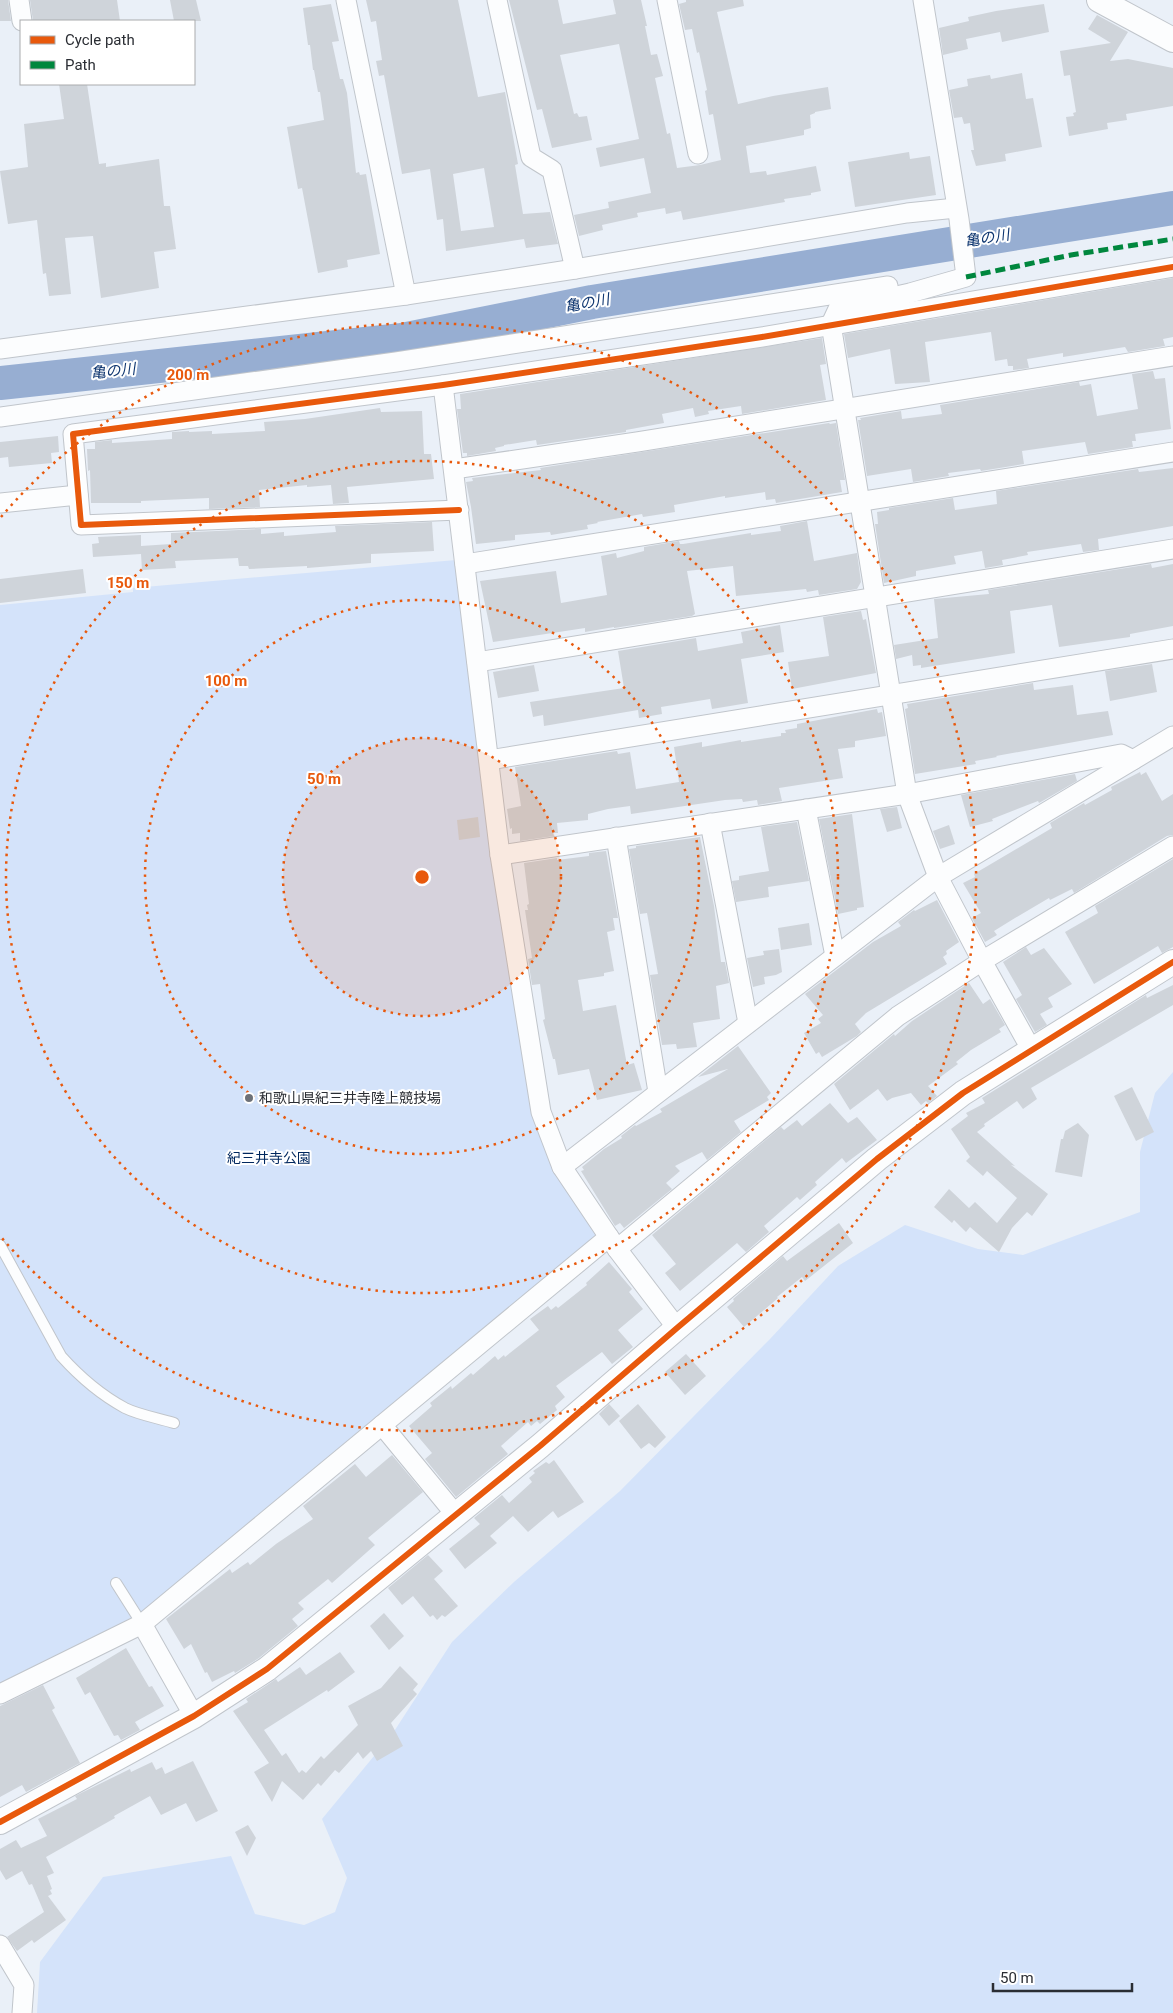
<svg xmlns="http://www.w3.org/2000/svg" width="1173" height="2013" font-family="Roboto,'Noto Sans JP',sans-serif">
<style>
.green{fill:#d4e3fa}
.lines{fill:none;stroke-linecap:round;stroke-linejoin:round}
.river{stroke:#97aed2;stroke-width:34}
.building{fill:#cfd4da;fill-rule:evenodd}
.service-casing{stroke:#c0c5cb;stroke-width:12}
.minor-casing{stroke:#c0c5cb;stroke-width:21}
.tertiary-casing{stroke:#c0c5cb;stroke-width:26}
.service{stroke:#fcfdfe;stroke-width:10}
.minor{stroke:#fcfdfe;stroke-width:19}
.tertiary{stroke:#fcfdfe;stroke-width:24}
.quiet{stroke:#00873e;stroke-width:5;stroke-dasharray:10 5;stroke-linecap:butt}
.cycleway-casing{stroke:#fff;stroke-width:9}
.cycleway{stroke:#e8590c;stroke-width:6}
.ring{fill:none;stroke:#e8590c;stroke-width:2.5;stroke-dasharray:2.5 5}
.poi-dot{fill:#6d7178;stroke:#fff;stroke-width:2}
.labels{text-anchor:middle;stroke-width:4;stroke-linejoin:round;paint-order:stroke}
.poi-label{font-size:14px;fill:#2a2d33;stroke:#fff;text-anchor:start}
.park-label{font-size:14px;fill:#00275e;stroke:#fff}
.water-label{font-size:15px;font-style:italic;fill:#0f3670;stroke:#fff}
.centre{fill:#e8590c;stroke:#fff;stroke-width:2.5}
.ring-label{font-size:15px;text-anchor:middle;font-weight:bold;fill:#e8590c;stroke:#fff;stroke-width:4;stroke-linejoin:round;paint-order:stroke}
</style>
<rect width="100%" height="100%" fill="#eaf0f8"/>
<g class="green">
<polygon points="456,560 557,1173 597,1237 159,1599 120,1626 0,1684 0,605 133,592 133,588"/>
<polygon points="1173,1072 1173,2013 37,2013 40,1962 103,1877 231,1856 255,1914 304,1925 335,1912 347,1878 322,1819 393,1733 452,1642 514,1582 620,1491 770,1339 838,1266 905,1225 978,1249 1023,1255 1140,1212 1140,1152 1155,1093"/>
</g>
<g class="lines">
<polyline class="river" points="0,383 402,340 592,302 1173,208"/>
</g>
<g class="building">
<polygon points="0,0 8,0 11,21 0,21"/>
<polygon points="30,0 117,0 120,21 33,21"/>
<polygon points="170,0 196,0 201,21 174,21"/>
<path d="M 366,0 L 458,0 L 478,97 L 505,92 L 518,164 L 515,165 L 523,214 L 550,212 L 558,244 L 526,248 L 524,239 L 446,251 L 443,219 L 437,220 L 430,169 L 402,174 L 384,75 L 379,76 L 376,61 L 382,60 L 376,21 L 371,22 ZM 484,168 L 494,227 L 461,231 L 453,174 Z"/>
<polygon points="509,0 558,0 563,24 616,14 613,0 641,0 647,26 645,26 651,55 657,54 663,76 655,78 667,134 670,133 677,168 700,165 721,160 713,114 709,115 705,91 707,90 699,52 697,53 692,29 685,30 679,4 686,2 686,0 743,0 744,6 717,12 738,104 773,96 828,87 831,109 815,112 815,113 810,115 811,128 804,130 804,135 746,146 750,173 766,171 767,175 816,166 821,191 811,193 811,195 784,199 785,202 683,220 681,211 666,214 665,208 637,213 638,217 602,225 603,230 579,236 574,215 609,208 608,202 651,193 644,158 600,167 596,148 639,139 619,44 560,55 574,114 577,113 579,117 587,116 592,140 552,148 542,109 537,110"/>
<polygon points="331,4 339,41 332,42 340,79 343,79 347,93 356,173 359,172 360,175 366,174 380,254 347,260 348,267 318,273 302,188 298,189 287,127 324,120 320,92 318,92 314,70 313,70 310,45 308,45 303,8"/>
<polygon points="1044,4 1049,32 1002,42 1000,32 966,39 968,49 943,55 939,28 969,21 968,17 996,11"/>
<polygon points="1097,15 1128,32 1110,61 1128,59 1173,68 1173,106 1126,114 1127,120 1107,123 1108,129 1069,136 1066,117 1074,116 1073,113 1076,112 1070,75 1064,76 1060,51 1111,43 1088,29"/>
<polygon points="1022,73 1026,99 1033,98 1042,147 1005,154 1006,161 976,166 971,150 974,150 970,123 964,124 962,117 954,118 949,90 968,86 967,79 990,75 991,79"/>
<polygon points="59,84 87,84 99,164 106,163 106,167 159,159 164,206 170,206 176,249 154,252 159,288 101,298 93,236 65,238 71,294 49,296 46,273 43,274 37,220 8,224 0,171 28,167 24,124 64,119"/>
<polygon points="909,152 910,159 930,156 936,195 855,207 848,162"/>
<polygon points="1173,278 1173,337 1163,339 1165,346 1128,352 1125,347 1063,357 1063,353 1027,359 1029,368 1013,370 1013,366 1008,366 1007,359 995,361 991,332 925,342 930,382 895,384 890,349 848,358 844,334"/>
<polygon points="822,338 826,364 820,365 826,400 742,414 741,406 708,411 709,414 695,417 693,408 662,414 664,423 626,430 626,432 537,445 536,440 504,445 504,446 495,448 496,451 467,456 467,453 463,453 457,409 461,409 460,394"/>
<polygon points="1153,371 1155,379 1165,378 1171,429 1135,434 1136,441 1132,441 1133,447 1088,454 1085,442 1022,451 1024,464 981,471 980,469 948,473 949,476 913,482 911,469 867,476 858,420 861,420 860,418 901,411 902,419 942,414 940,405 1079,382 1080,386 1091,384 1097,416 1138,409 1132,374"/>
<polygon points="380,408 381,412 422,411 424,454 431,454 434,479 347,487 349,503 333,504 331,485 307,487 307,485 259,490 260,507 209,509 209,498 141,501 141,503 91,503 90,470 88,471 87,449 95,449 95,442 112,440 112,443 172,439 172,432 189,431 189,432 212,431 212,434 265,431 264,422 305,419"/>
<polygon points="829,423 830,424 836,423 845,480 840,480 842,492 776,503 775,499 766,500 765,492 725,498 725,496 674,505 675,512 643,517 642,514 597,522 598,523 587,525 588,529 551,535 550,532 515,535 515,540 476,544 471,507 466,482 473,481 472,478 541,470 540,468"/>
<polygon points="58,436 59,452 51,453 52,463 9,467 8,457 0,458 0,442"/>
<polygon points="1173,468 1173,526 1098,539 1099,550 1083,552 1081,544 1027,552 1028,555 1002,560 1003,565 985,568 982,551 954,556 956,564 916,571 916,576 884,583 875,524 878,524 877,512 889,510 889,508 953,498 955,510 997,504 996,491 1138,469 1139,472"/>
<polygon points="807,521 814,561 857,553 861,582 857,589 819,595 818,590 807,592 806,589 736,596 733,566 687,571 695,614 692,616 614,628 614,627 585,632 585,628 493,642 480,581 556,571 561,603 607,595 601,556 616,553 617,558 644,551 644,547 679,541 680,544 683,544 751,533 751,535 781,531 780,526"/>
<polygon points="432,522 434,551 371,554 371,563 307,568 307,566 249,569 248,566 239,566 238,558 175,561 176,568 142,570 141,554 93,557 92,544 99,543 98,537 141,535 141,546 171,544 171,533 261,529 261,534 284,532 284,536 336,532 335,526"/>
<polygon points="1151,564 1152,568 1173,564 1173,626 1130,634 1130,637 1059,647 1052,605 1010,611 1015,653 921,668 921,665 913,666 912,655 896,659 894,645 938,638 934,599 989,594 988,590"/>
<polygon points="83,569 86,593 0,603 0,579"/>
<polygon points="861,611 863,620 866,619 876,673 792,689 788,662 829,656 823,617"/>
<polygon points="780,625 784,652 741,659 748,703 712,709 710,699 661,707 662,714 639,718 638,710 544,726 543,715 533,717 530,702 624,688 618,651 696,638 698,651 743,643 741,632"/>
<polygon points="1152,664 1157,692 1110,701 1105,671"/>
<polygon points="534,665 539,691 498,698 493,672"/>
<polygon points="1033,683 1034,690 1073,685 1077,715 1108,711 1113,735 996,756 997,757 975,761 976,764 915,774 905,709 908,708 907,704"/>
<polygon points="877,709 878,713 882,712 886,736 855,741 855,747 838,749 843,778 779,788 782,801 758,805 757,800 743,802 742,799 725,800 631,814 630,806 608,809 588,814 588,820 557,823 558,833 553,833 554,836 520,841 520,833 512,834 512,828 510,829 507,809 521,806 515,767 617,751 618,754 630,752 636,789 679,782 674,747 702,742 702,747 741,740 741,742 781,736 781,733 786,733 785,730 797,728 797,724"/>
<polygon points="1140,772 1141,775 1146,772 1162,801 1173,794 1173,835 1167,836 1074,893 1072,889 1050,900 1049,898 1015,918 994,931 997,935 985,942 972,918 981,913 963,883 975,877 974,874 1052,828 1050,823 1084,803 1085,805 1112,790 1111,787"/>
<polygon points="1075,774 1077,781 1039,803 1038,801 992,819 993,821 970,827 961,795"/>
<polygon points="897,807 902,828 887,832 880,809"/>
<polygon points="852,814 864,907 857,908 857,910 838,914 819,819"/>
<polygon points="478,817 480,837 459,840 457,820"/>
<polygon points="797,822 809,881 768,887 769,897 736,902 732,881 739,880 739,876 769,871 761,827"/>
<polygon points="949,825 955,844 940,849 933,831"/>
<polygon points="700,837 714,906 721,962 725,962 729,983 716,986 720,1019 693,1023 697,1047 677,1049 676,1044 662,1045 650,975 658,974 647,913 640,914 629,849 636,848 636,846"/>
<polygon points="606,851 618,918 613,918 615,930 607,932 614,971 604,973 604,976 578,980 583,1011 616,1005 627,1065 634,1063 642,1090 597,1100 589,1069 558,1075 555,1059 553,1059 543,1020 545,1019 540,984 532,985 528,959 532,958 525,910 528,910 527,905 529,904 524,863 557,858 557,860 589,856 589,853"/>
<polygon points="1173,859 1173,947 1162,953 1158,946 1094,984 1065,932 1098,913 1095,906"/>
<polygon points="937,900 959,942 946,951 947,954 943,957 947,964 866,1013 855,1024 861,1032 857,1036 822,1057 819,1052 816,1054 804,1033 821,1023 818,1019 823,1015 805,994 873,942 901,926 898,922 914,910 915,911"/>
<polygon points="809,923 812,945 781,950 778,928"/>
<polygon points="1026,947 1031,955 1044,948 1072,984 1048,998 1053,1007 1040,1014 1047,1025 1035,1032 1016,999 1022,995 1003,962"/>
<polygon points="779,949 782,972 776,975 764,977 765,984 753,987 747,958 764,955 763,951"/>
<polygon points="969,983 983,1004 990,999 1005,1025 999,1029 1001,1032 971,1050 956,1062 958,1064 928,1086 937,1096 928,1103 926,1101 921,1105 911,1093 892,1098 887,1101 878,1089 850,1110 834,1084 894,1034 895,1036 912,1021"/>
<polygon points="1173,985 1173,1005 1031,1088 1037,1099 1023,1109 1017,1101 984,1124 985,1126 977,1132 1015,1166 1011,1165 1048,1194 1032,1216 1027,1212 1012,1228 999,1252 970,1227 966,1232 954,1220 952,1223 934,1207 949,1189 969,1208 975,1202 997,1223 1017,1198 987,1171 983,1176 966,1161 970,1157 951,1129 968,1116 966,1113 985,1103 982,1098 1146,995 1147,998"/>
<polygon points="738,1046 771,1093 767,1097 769,1100 734,1121 741,1132 707,1160 702,1152 675,1166 680,1171 666,1183 672,1189 624,1228 620,1223 615,1226 581,1171 584,1170 582,1167 604,1149 622,1138 621,1136 635,1125 636,1126 662,1112 660,1109 728,1069 698,1077"/>
<polygon points="1132,1087 1154,1132 1136,1141 1114,1096"/>
<polygon points="830,1103 848,1123 857,1117 877,1140 846,1163 842,1158 815,1182 817,1185 800,1200 797,1197 764,1226 769,1232 746,1252 737,1243 680,1291 665,1273 676,1264 652,1235 781,1127 784,1130 797,1120 802,1126"/>
<polygon points="1078,1123 1089,1135 1082,1177 1055,1172 1061,1139 1063,1139 1065,1131"/>
<polygon points="839,1223 853,1243 805,1281 802,1277 777,1297 778,1298 744,1327 727,1307 734,1301 733,1299 783,1256 787,1261"/>
<polygon points="609,1262 632,1289 629,1292 643,1309 618,1330 633,1347 612,1364 602,1352 556,1386 565,1397 555,1406 557,1410 540,1424 537,1421 531,1426 528,1422 501,1446 508,1454 456,1497 425,1459 432,1453 409,1426 432,1406 430,1403 451,1386 452,1389 471,1373 473,1375 495,1356 498,1360 504,1355 505,1357 539,1330 530,1319 548,1306 551,1310 556,1306 558,1308 587,1285 586,1283"/>
<polygon points="686,1354 706,1376 685,1395 665,1372"/>
<polygon points="609,1404 620,1416 609,1426 599,1414"/>
<polygon points="638,1404 666,1437 655,1448 649,1443 641,1449 619,1421"/>
<polygon points="392,1455 423,1492 368,1538 375,1545 332,1583 328,1579 298,1603 304,1609 292,1619 298,1626 259,1658 235,1673 234,1671 212,1682 207,1672 205,1673 191,1644 184,1649 166,1619 230,1569 232,1573 248,1562 250,1565 276,1544 313,1519 303,1506 355,1464 366,1477"/>
<polygon points="554,1460 584,1502 558,1518 553,1511 528,1532 513,1516 490,1536 497,1543 465,1569 449,1549 480,1524 474,1518 502,1495 509,1503 532,1482 529,1478 535,1473 533,1471 546,1462 549,1464"/>
<polygon points="428,1555 443,1571 434,1579 458,1606 445,1617 442,1615 437,1620 433,1615 430,1617 413,1596 402,1605 388,1588"/>
<polygon points="384,1613 404,1636 389,1650 370,1626"/>
<polygon points="126,1648 149,1687 152,1686 164,1706 135,1722 140,1730 121,1740 118,1735 114,1736 90,1692 85,1695 76,1678"/>
<polygon points="340,1652 355,1672 328,1692 327,1690 264,1730 282,1756 286,1753 299,1773 302,1770 306,1773 321,1756 324,1759 358,1725 348,1706 381,1688 400,1666 418,1684 413,1690 417,1694 391,1723 403,1746 377,1761 371,1751 363,1759 358,1752 339,1773 335,1770 321,1786 318,1783 303,1800 282,1781 272,1802 254,1772 269,1763 233,1711 248,1702 246,1699 276,1679 278,1682 300,1667 306,1675"/>
<polygon points="43,1685 55,1708 52,1710 80,1763 26,1792 22,1785 0,1797 0,1706"/>
<polygon points="193,1761 218,1811 196,1822 186,1803 161,1815 150,1796 114,1816 115,1818 46,1857 54,1873 47,1876 52,1889 50,1890 52,1894 48,1896 66,1920 34,1943 32,1940 17,1951 7,1937 44,1912 32,1884 29,1885 22,1871 6,1880 0,1870 0,1849 16,1840 21,1848 47,1836 38,1819 77,1799 75,1796 130,1769 131,1772 152,1762 156,1770 162,1767 165,1774"/>
<polygon points="248,1825 256,1838 247,1856 235,1832"/>
</g>
<g class="lines">
<g class="service-casing">
<g id="service">
<path d="M 0,1245 L 61,1356 C 79,1376 101,1395 125,1408 C 139,1415 158,1418 174,1423"/>
<polyline points="116,1583 142,1624"/>
</g>
</g>
<g class="minor-casing">
<g id="minor">
<polyline points="19,0 22,21"/>
<polyline points="346,0 406,295"/>
<polyline points="497,0 531,157 552,170 575,269"/>
<polyline points="667,0 698,154"/>
<polyline points="923,0 959,219 966,277 910,293 838,309 831,324 907,794 938,877 982,961 1031,1049"/>
<polyline points="0,349 406,295 575,269 907,213 956,208"/>
<polyline points="443,385 500,855 541,1112 562,1167 617,1249 677,1328"/>
<polyline points="0,417 396,362 888,286"/>
<polyline points="454,469 637,442 1173,356"/>
<polyline points="0,503 78,495"/>
<polyline points="459,510 81,525 73,434 443,385 762,337 1173,267"/>
<polyline points="465,564 1173,452"/>
<polyline points="477,662 1173,549"/>
<polyline points="489,760 1173,649"/>
<polyline points="806,809 835,956"/>
<polyline points="710,823 748,1023"/>
<polyline points="616,837 658,1092"/>
<polyline points="500,855 907,794 1121,754 1133,760"/>
<polyline points="562,1167 938,877 1173,736"/>
<polyline points="617,1249 898,1016 982,961 1173,846"/>
<polyline points="456,1515 382,1425 609,1237"/>
<polyline points="142,1624 382,1425"/>
<polyline points="0,1694 142,1624 194,1716"/>
<polyline points="0,1945 24,1985 22,2013"/>
</g>
</g>
<g class="tertiary-casing">
<g id="tertiary">
<polyline points="1099,0 1173,40"/>
<polyline points="0,1822 194,1716 267,1669 540,1446 677,1328 877,1159 963,1093 1173,962"/>
</g>
</g>
<use href="#service" class="service"/>
<use href="#minor" class="minor"/>
<use href="#tertiary" class="tertiary"/>
<polyline class="quiet" points="966,277 1071,255 1173,239"/>
<g class="cycleway-casing">
<g id="cycleway">
<polyline points="459,510 81,525 73,434 443,385 762,337 1173,267"/>
<polyline points="0,1822 194,1716 267,1669 540,1446 677,1328 877,1159 963,1093 1173,962"/>
</g>
</g>
<use href="#cycleway" class="cycleway"/>
</g>
<circle cx="422" cy="877" r="139" fill="#e8590c" fill-opacity=".12"/>
<g class="ring">
<circle cx="422" cy="877" r="139"/>
<circle cx="422" cy="877" r="277"/>
<circle cx="422" cy="877" r="416"/>
<path d="M1 517A554 554 0 1 1 1 1237"/>
</g>
<circle class="poi-dot" cx="249" cy="1098" r="5"/>
<g class="labels">
<g class="poi-label">
<text x="259" y="1103">和歌山県紀三井寺陸上競技場</text>
</g>
<g class="park-label">
<text x="269" y="1163">紀三井寺公園</text>
</g>
<g class="water-label">
<text transform="translate(987 238) rotate(-9)" y="5">亀の川</text>
<text transform="translate(587 303) rotate(-10)" y="5">亀の川</text>
<text transform="translate(113 371) rotate(-6)" y="5">亀の川</text>
</g>
</g>
<circle cx="422" cy="877" r="8" class="centre"/>
<g class="ring-label">
<text x="188" y="380">200 m</text>
<text x="128" y="588">150 m</text>
<text x="226" y="686">100 m</text>
<text x="324" y="784">50 m</text>
</g>
<rect x="20" y="20" width="175" height="65" fill="#ffffff" stroke="#aaabad"/>
<rect x="30" y="36" width="25" height="8" fill="#e8590c" stroke="#aaabad"/>
<text x="65" y="45" font-size="15" fill="#2a2d33">Cycle path</text>
<rect x="30" y="61" width="25" height="8" fill="#00873e" stroke="#aaabad"/>
<text x="65" y="70" font-size="15" fill="#2a2d33">Path</text>
<path d="M993 1983v8h139v-8" fill="none" stroke="#2a2d33" stroke-width="2.5"/>
<text x="1000" y="1983" font-size="15" fill="#2a2d33" stroke="#ffffff" stroke-width="4" paint-order="stroke">50 m</text>
</svg>
